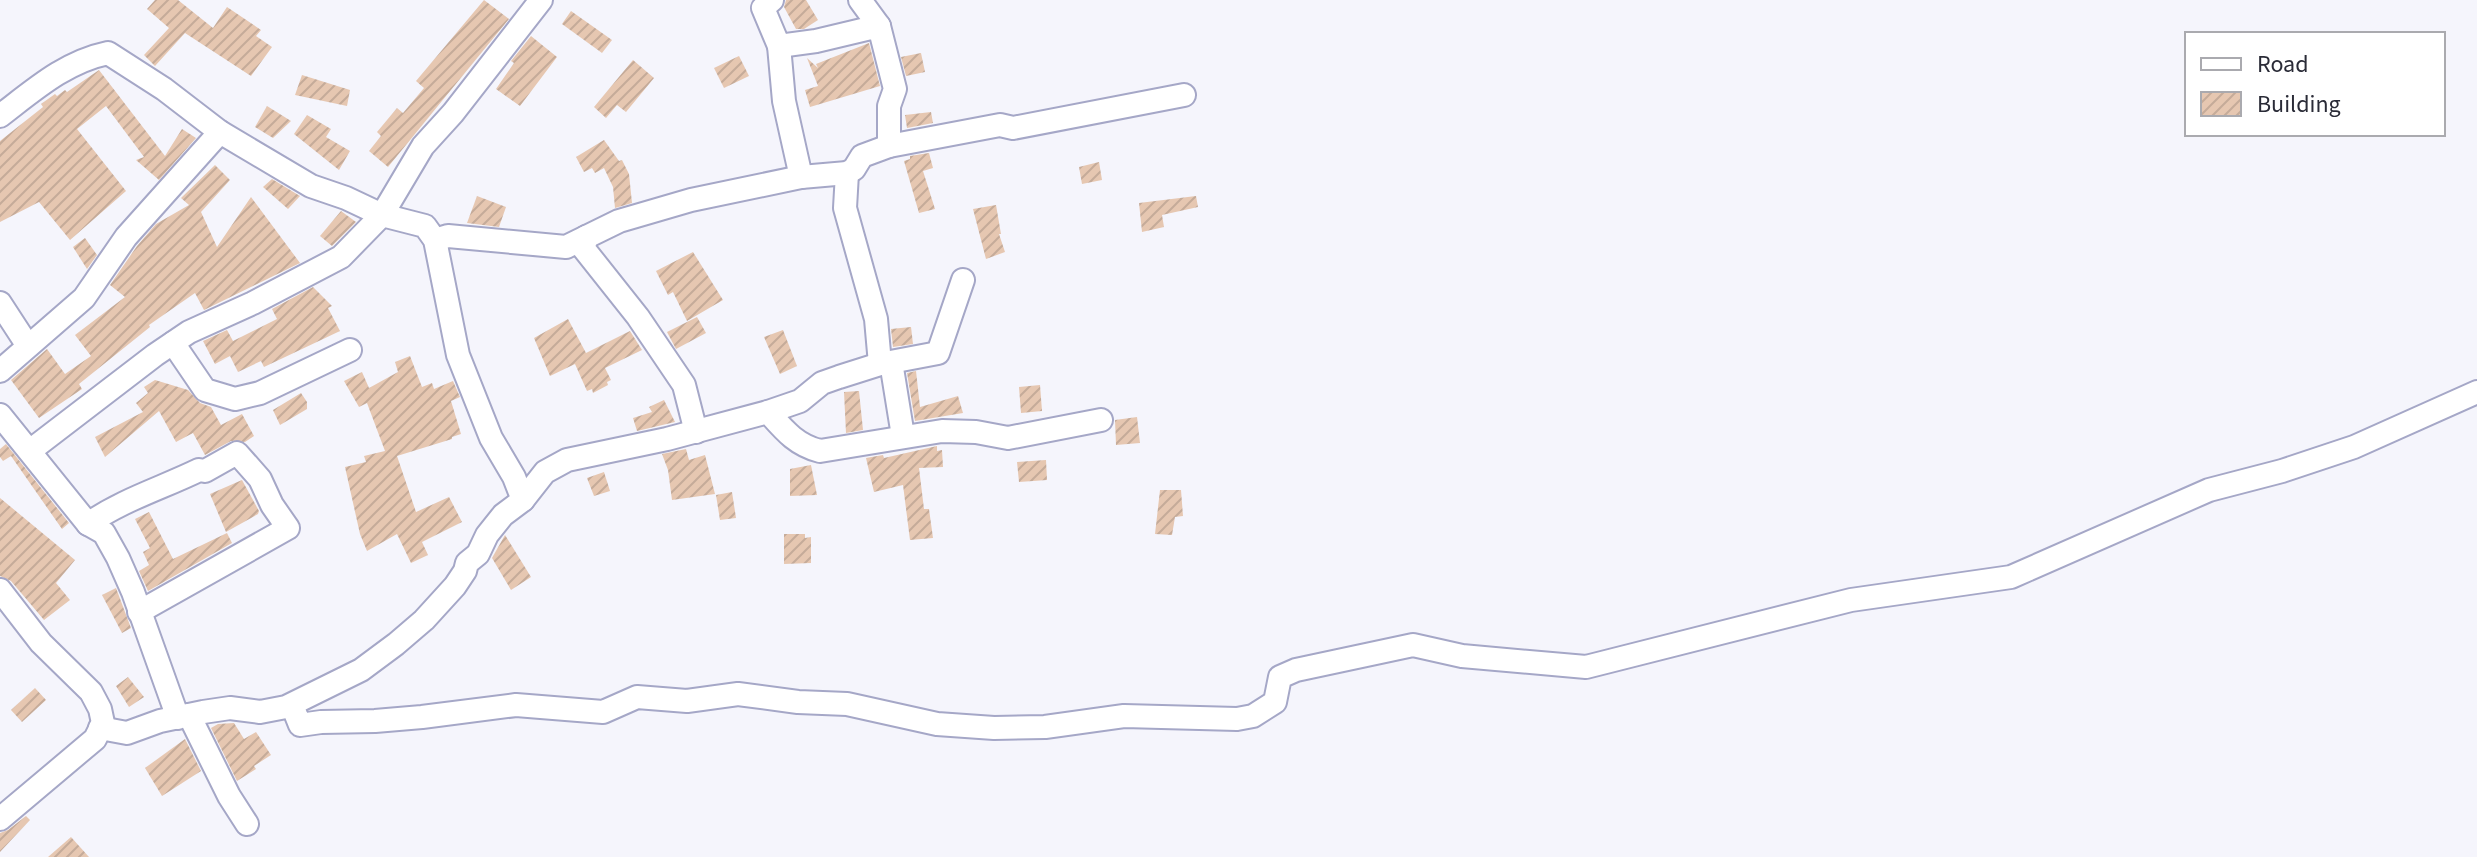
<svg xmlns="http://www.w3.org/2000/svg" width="2477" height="857" font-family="'Source Sans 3',sans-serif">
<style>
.building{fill:url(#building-hatch)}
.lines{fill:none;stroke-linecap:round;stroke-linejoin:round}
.minor-casing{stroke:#a5a7c7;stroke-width:26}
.minor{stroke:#fff;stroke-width:22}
</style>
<defs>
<pattern id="building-hatch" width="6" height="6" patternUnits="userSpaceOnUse" patternTransform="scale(2)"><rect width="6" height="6" fill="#e6c7b1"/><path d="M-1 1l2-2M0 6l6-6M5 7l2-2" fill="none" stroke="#c5ab99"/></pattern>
</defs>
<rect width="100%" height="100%" fill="#f5f5fc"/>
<g class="building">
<polygon points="155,0 178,0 213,28 227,7 261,30 256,36 272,47 251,76 185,33 155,66 144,55 169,28 147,9"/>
<polygon points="484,0 509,19 388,167 369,151 381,136 377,132 397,108 403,113 424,88 416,81"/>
<polygon points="786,0 806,0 818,20 804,29 796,29 784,7"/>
<polygon points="571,11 612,40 602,53 562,24"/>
<polygon points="531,36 557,57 520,106 496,89 514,63 511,61"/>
<polygon points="869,43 880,86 810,107 805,90 818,86 807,58 818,68 816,64"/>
<polygon points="921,53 925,72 906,76 901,57"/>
<polygon points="739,56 749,76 724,88 714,68"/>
<polygon points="633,60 654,78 626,112 617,105 606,118 594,107"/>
<polygon points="99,70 165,156 182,129 196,138 159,180 136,160 144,157 106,106 77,129 126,191 70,240 39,202 0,222 0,141 43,107 41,104 55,94 57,96 65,90 67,92"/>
<polygon points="302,75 350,90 347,106 295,95"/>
<polygon points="267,106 291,121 273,138 255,127"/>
<polygon points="931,112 933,123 907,128 905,115"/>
<polygon points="307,115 331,129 326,137 350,151 339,170 294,134"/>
<polygon points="604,140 619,161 622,160 629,174 632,203 615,208 613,187 604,168 595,173 592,168 584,172 576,157"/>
<polygon points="929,153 933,168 923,171 935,209 919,213 904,161 910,159 910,156"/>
<polygon points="1099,162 1102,180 1082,184 1079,167"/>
<polygon points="215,165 230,180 201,212 217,247 251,197 300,263 204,310 195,293 149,325 150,327 79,384 82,389 39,418 11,380 47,349 65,374 91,356 75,335 125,297 110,285 137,246 156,224 189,205 181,198"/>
<polygon points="272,179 300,196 288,209 263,187"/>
<polygon points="477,196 506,207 499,227 467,223"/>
<polygon points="1196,196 1198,207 1162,215 1164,227 1142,232 1139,203"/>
<polygon points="996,205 1001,234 999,234 1005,252 986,259 973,209"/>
<polygon points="341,211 356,222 332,246 320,236"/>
<polygon points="85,238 97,255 87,269 73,247"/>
<polygon points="693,252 723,300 687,321 673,292 668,295 656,271"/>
<polygon points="313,287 332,306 328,308 340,331 264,367 261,361 238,372 230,356 215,364 203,341 227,330 233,341 277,319 272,309"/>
<polygon points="697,317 706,333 676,349 667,332"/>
<polygon points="568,319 586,353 630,331 642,350 605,368 611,380 607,382 608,385 593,393 592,389 587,391 575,364 550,376 534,338"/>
<polygon points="911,327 913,344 893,347 891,329"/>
<polygon points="783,330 797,366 780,374 764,337"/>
<polygon points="410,356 422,387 432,383 434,389 453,381 460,397 451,401 461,434 452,437 452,439 397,456 416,512 449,497 462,522 422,542 428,555 411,563 397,534 367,551 360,534 345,467 366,462 364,456 385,451 367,403 359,407 344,381 362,372 369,388 398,372 395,362"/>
<polygon points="916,371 920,407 958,396 963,413 915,421 907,373"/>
<polygon points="155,380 188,390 200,403 211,407 221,425 242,414 254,436 245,442 231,441 205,455 193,433 176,442 159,411 105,457 95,437 143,412 136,403 148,393 144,387"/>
<polygon points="1040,385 1042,411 1021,413 1019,387"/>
<polygon points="859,391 863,430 846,433 844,392"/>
<polygon points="301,393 307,402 307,409 280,425 273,410"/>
<polygon points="664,400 675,422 637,431 633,418 652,412 649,407"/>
<polygon points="1137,417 1140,443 1116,445 1115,420"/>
<polygon points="6,444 69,523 62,529 11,456 3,461 0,457 0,449"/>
<polygon points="937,446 937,451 942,450 943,467 919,468 924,509 929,509 933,538 910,540 903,485 874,492 866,458 883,455 884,458"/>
<polygon points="686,449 689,460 705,455 715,494 672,500 668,470 662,454"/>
<polygon points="1046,460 1047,480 1019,482 1017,462"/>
<polygon points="811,465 817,495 790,496 790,469"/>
<polygon points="604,472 610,491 594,496 587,478"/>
<polygon points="242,480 259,511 258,514 226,532 210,494"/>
<polygon points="1160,490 1181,490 1183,516 1175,517 1172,535 1155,534"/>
<polygon points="732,492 736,518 720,520 716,495"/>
<polygon points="0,498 75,560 56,583 70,600 44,620 11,581 0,576"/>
<polygon points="149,512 173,559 227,533 232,543 148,591 139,571 149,565 143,552 150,548 135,519"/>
<polygon points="784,534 805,534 805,538 811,537 811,563 784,564"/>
<polygon points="505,535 531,577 511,590 492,558"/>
<polygon points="116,588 131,628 122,633 102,595"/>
<polygon points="128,677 144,697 129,707 116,686"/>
<polygon points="35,688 46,700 22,722 11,710"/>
<polygon points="234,723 244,739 256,732 271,755 254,766 256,769 237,781 211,728 218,724"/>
<polygon points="185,739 201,771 162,796 145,768"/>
<polygon points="26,816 30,820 0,852 0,833 8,830"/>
<polygon points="71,837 89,857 48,857"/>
</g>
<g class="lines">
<g class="minor-casing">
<g id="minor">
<polyline points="772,0 763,8 779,46 816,41 879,26 895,89 889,106 889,146 1000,125 1013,128 1184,95"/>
<polyline points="860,0 879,26"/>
<polyline points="779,46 784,101 801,177"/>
<path d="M 0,116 C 34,90 65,62 108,53 L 164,89 L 220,132 L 311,186 L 346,198 L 382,215 L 425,226 L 435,240 L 458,355 L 491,438 L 514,477 L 523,500"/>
<polyline points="847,173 845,208 876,319 880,364"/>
<polyline points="586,237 584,249 638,317 684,385 696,432"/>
<polyline points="435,240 448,236 566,247 619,221 691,200 801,177 847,173 854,169 862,156 889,146"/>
<polyline points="0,303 28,346"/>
<polyline points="173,343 205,390 235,399 260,393 350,350"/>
<polyline points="891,362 903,436"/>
<polyline points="0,371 84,298 126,237 220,132"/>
<polyline points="768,412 800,401 822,383 839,377 880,364 938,353 963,280"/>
<polyline points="0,415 88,524 104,533 118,558 133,592 178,718"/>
<polyline points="31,450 155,355 189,332 253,303 341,257 382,215 423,146 453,113 541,0"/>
<path d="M 88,524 C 122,500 162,488 199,470 L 205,471 L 237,453 L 260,479 L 272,505 L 288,528 L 139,612"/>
<polyline points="0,590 41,643 91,692 100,709 103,723 95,739 0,819"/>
<polyline points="292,705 300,725 321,722 375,721 422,717 516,705 603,712 637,697 687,701 738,694 798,702 847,704 937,724 994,728 1045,727 1124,716 1237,719 1253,716 1275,702 1280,677 1296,670 1413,645 1462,656 1586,667 1851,600 2011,577 2209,490 2282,471 2354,447 2477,392"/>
<polyline points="189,715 229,796 247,824"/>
<path d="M 100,728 L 127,733 L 160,721 L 203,712 L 230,708 L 260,712 L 286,707 L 361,670 L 396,644 L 424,620 L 455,586 L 465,571 L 467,563 L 478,554 L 487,535 L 503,515 L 523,500 L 545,472 L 567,460 L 667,439 L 768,412 C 784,430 796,445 820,451 L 942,431 L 976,432 L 1008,438 L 1101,420"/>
</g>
</g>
<use href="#minor" class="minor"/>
</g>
<rect x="2185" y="32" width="260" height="104" fill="#ffffff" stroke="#aaaaaf" stroke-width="2"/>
<rect x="2201" y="58" width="40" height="12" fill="#ffffff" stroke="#aaaaaf" stroke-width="2"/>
<text x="2257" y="72" font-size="24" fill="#2a2b37">Road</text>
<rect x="2201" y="92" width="40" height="24" fill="url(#building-hatch)" stroke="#aaaaaf" stroke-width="2"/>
<text x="2257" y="112" font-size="24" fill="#2a2b37">Building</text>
</svg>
